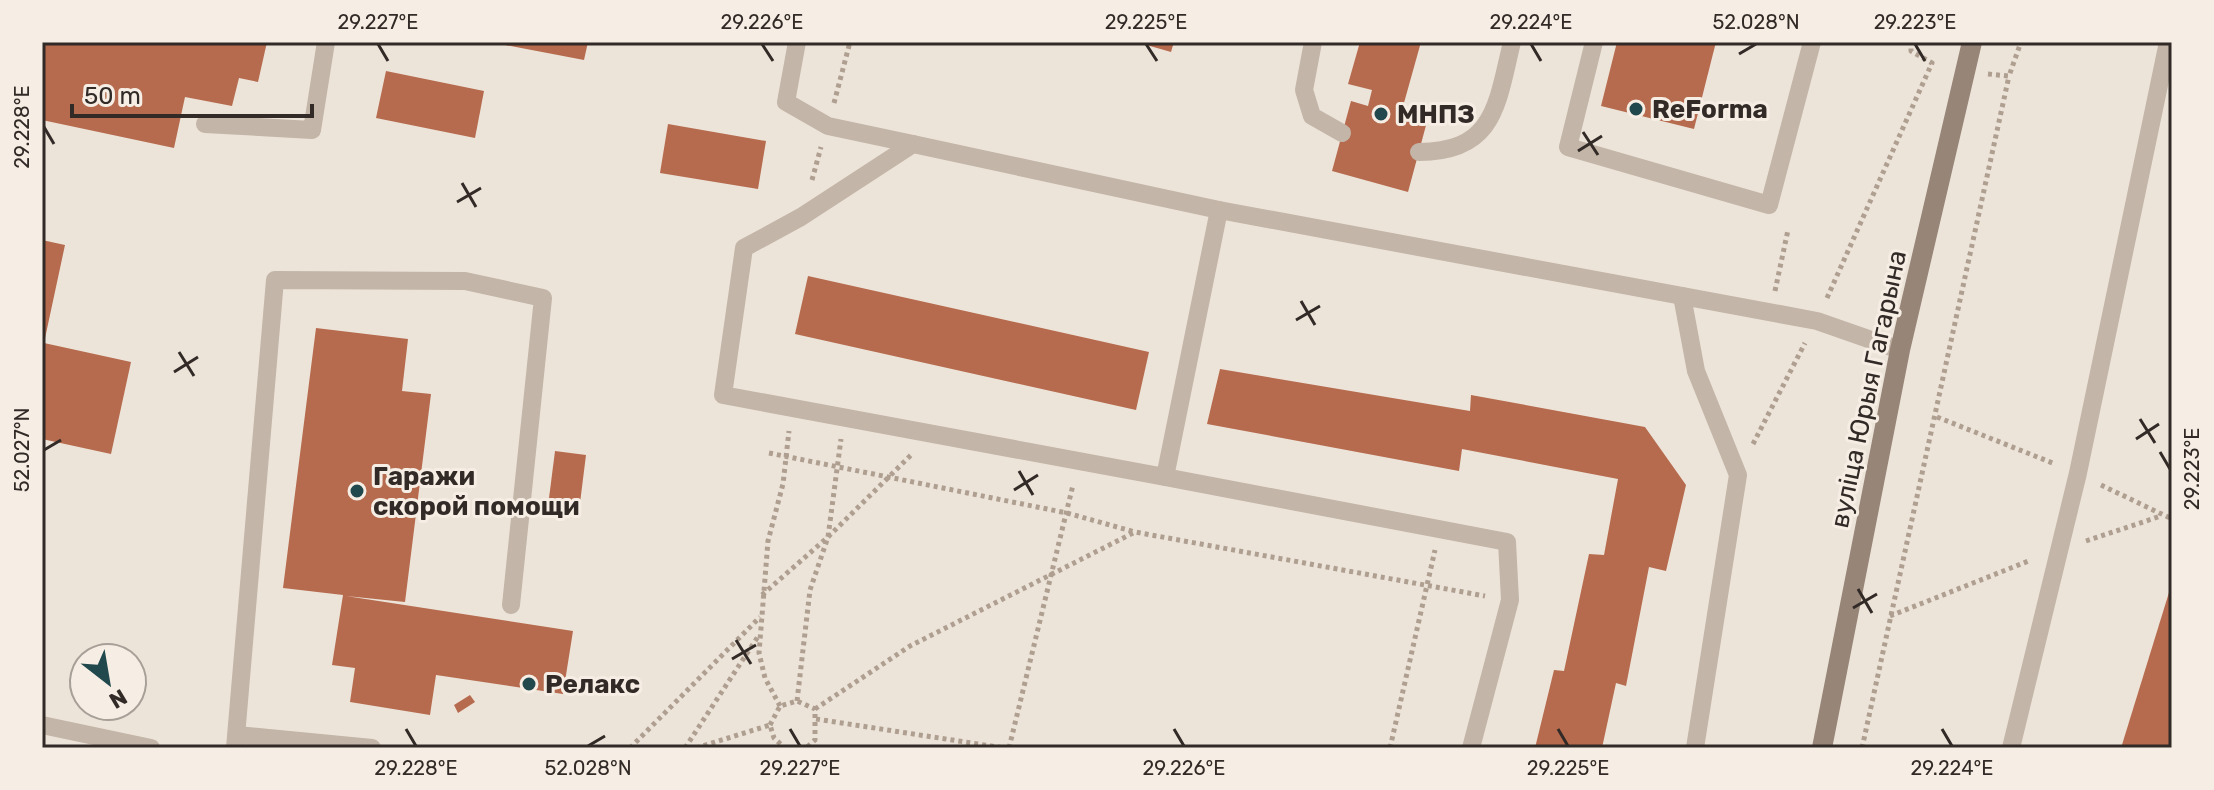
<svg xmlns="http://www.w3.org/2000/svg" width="2214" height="790" font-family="Rubik,sans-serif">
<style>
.building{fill:#b66b4e}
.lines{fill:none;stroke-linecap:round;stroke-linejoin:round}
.path{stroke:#af9f91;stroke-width:5;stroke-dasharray:4 4;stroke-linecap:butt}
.service{stroke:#c3b5a7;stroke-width:18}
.secondary{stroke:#978578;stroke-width:20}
.ticks{fill:none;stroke:#312a26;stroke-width:3}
.poi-dot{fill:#21484d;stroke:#f6eee4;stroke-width:3}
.labels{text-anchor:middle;stroke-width:6;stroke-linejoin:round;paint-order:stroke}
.poi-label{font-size:26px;font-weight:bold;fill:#312a26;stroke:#f6eee4;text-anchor:start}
.street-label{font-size:26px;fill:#312a26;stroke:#f6eee4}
.neatline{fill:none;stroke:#312a26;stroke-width:3}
.ticks-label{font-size:20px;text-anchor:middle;fill:#312a26}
</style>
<rect width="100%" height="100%" fill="#ede4d9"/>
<g class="building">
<polygon points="42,42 267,42 258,82 239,78 232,106 185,97 174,148 42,120"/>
<polygon points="489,42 588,42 584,60"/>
<polygon points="1136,42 1174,42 1171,52"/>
<polygon points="1360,42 1421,42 1402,110 1428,118 1408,192 1332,171 1351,101 1368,106 1372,90 1348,84"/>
<polygon points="1617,42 1716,42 1694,129 1601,106"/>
<polygon points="386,71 484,91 475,138 376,118"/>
<polygon points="668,124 766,141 758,189 660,173"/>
<polygon points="42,240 65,245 44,343 131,362 111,454 42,439"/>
<polygon points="808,276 1149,352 1136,410 795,334"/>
<polygon points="316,328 408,339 402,391 431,394 405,602 346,596 573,631 563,694 436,675 430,715 350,702 355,668 332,665 343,595 283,588"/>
<polygon points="1220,369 1470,411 1471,395 1645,427 1686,485 1666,571 1649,567 1626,686 1616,683 1602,748 1535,748 1554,670 1564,671 1589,554 1604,555 1618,479 1462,449 1459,471 1207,424"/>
<polygon points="555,451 586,455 579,511 548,506"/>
<polygon points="2171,586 2172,748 2121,748"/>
<polygon points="470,695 475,702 458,713 454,705"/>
</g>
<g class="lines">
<g class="path">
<polyline points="1988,74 2009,76 2021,42"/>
<polyline points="834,103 850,42"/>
<polyline points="812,180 821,147"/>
<polyline points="1775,291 1788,230"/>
<polyline points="1827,298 1932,63 1911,51 1911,42"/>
<polyline points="1937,417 2055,464"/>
<polyline points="1753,444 1805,343"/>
<polyline points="769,453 1067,513 1135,532"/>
<polyline points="2101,485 2172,519"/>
<polyline points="2086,541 2161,516"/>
<polyline points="762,595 828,537 912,454"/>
<polyline points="1890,616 2031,560"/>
<polyline points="797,701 810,590 828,537 841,439"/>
<polyline points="780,706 765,678 759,653 768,541 783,484 789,431"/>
<polyline points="815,709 910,646 1135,532 1485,596"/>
<polyline points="816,719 1004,748"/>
<polyline points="770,725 780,706 797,701 815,709 815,740 806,748"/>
<polyline points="630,748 760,617"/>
<polyline points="685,748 759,635"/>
<polyline points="696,748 770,725 774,738 785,748"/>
<polyline points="1009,748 1073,485"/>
<polyline points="1390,748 1435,550"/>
<polyline points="1862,748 2009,76"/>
</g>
<g class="service">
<polyline points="797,42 786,102 828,126 913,144"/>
<polyline points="1313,42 1304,90 1312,116 1342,133"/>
<polyline points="1594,42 1568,147 1769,205 1812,42"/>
<polyline points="205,124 312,130 326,42"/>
<path d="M 1419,152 C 1495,152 1497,104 1512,42"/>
<polyline points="1682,296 1696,371 1738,475 1695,748"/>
<polyline points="1165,477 723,395 744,248 801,217 913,144 1219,210"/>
<polyline points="42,725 151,748"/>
<polyline points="237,735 372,748"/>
<polyline points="235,748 275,280 465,281 543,298 511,605"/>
<polyline points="1471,748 1510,600 1507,542 1165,477 1219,210 1817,321 1900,350"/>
<polyline points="2011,748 2078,473 2168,42"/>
</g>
<polyline class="secondary" points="1822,748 1900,350 1972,42"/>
</g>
<path class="ticks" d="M 378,44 L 388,61M 762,44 L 773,61M 1146,44 L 1157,61M 1531,44 L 1541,61M 1915,44 L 1925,61M 1739,54 L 1756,44M 44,127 L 54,144M 1583,132 L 1598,155M 1578,151 L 1602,136M 462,183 L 476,207M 457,202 L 481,188M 1301,301 L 1315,325M 1296,320 L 1320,306M 179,352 L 194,376M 174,372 L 198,357M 2140,419 L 2155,443M 2136,439 L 2159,424M 44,450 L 61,440M 2160,452 L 2170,469M 1019,471 L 1033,495M 1014,490 L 1038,475M 1858,589 L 1872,613M 1853,608 L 1877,594M 736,640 L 751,664M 732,659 L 756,645M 406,729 L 416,746M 790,729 L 800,746M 1174,729 L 1184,746M 1558,729 L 1568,746M 1942,729 L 1952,746M 588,746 L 605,736"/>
<g class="poi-dot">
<circle cx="1636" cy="109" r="8"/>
<circle cx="1381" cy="114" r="8"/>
<circle cx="357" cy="491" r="8"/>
<circle cx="529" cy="684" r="8"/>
</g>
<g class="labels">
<g class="poi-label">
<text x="1652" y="118">ReForma</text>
<text x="1397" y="123">МНПЗ</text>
<text x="373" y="485">Гаражи<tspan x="373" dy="30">скорой помощи</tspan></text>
<text x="545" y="693">Релакс</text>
</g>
<g class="street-label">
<text transform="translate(1868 389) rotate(-78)" y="9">вуліца Юрыя Гагарына</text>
</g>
</g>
<rect width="2214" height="790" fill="none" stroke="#f6eee4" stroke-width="88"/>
<g transform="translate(108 682) rotate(149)"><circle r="38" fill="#f6eee4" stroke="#a7a098" stroke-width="2"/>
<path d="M0-6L14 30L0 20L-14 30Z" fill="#21484d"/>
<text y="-12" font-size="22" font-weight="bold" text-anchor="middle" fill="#312a26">N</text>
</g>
<path d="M72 104v12h240v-12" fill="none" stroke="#312a26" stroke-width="4"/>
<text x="84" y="104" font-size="24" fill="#312a26" stroke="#f6eee4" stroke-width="6" paint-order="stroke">50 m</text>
<rect x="44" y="44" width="2126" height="702" class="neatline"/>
<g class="ticks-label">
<text x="378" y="29">29.227°E</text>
<text x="762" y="29">29.226°E</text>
<text x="1146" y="29">29.225°E</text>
<text x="1531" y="29">29.224°E</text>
<text x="1756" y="29">52.028°N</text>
<text x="1915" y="29">29.223°E</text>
<text transform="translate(22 127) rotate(-90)" y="7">29.228°E</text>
<text transform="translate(22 450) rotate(-90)" y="7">52.027°N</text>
<text transform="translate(2192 469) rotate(-90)" y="7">29.223°E</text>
<text x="416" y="775">29.228°E</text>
<text x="588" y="775">52.028°N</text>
<text x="800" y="775">29.227°E</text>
<text x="1184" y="775">29.226°E</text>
<text x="1568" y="775">29.225°E</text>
<text x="1952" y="775">29.224°E</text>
</g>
</svg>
